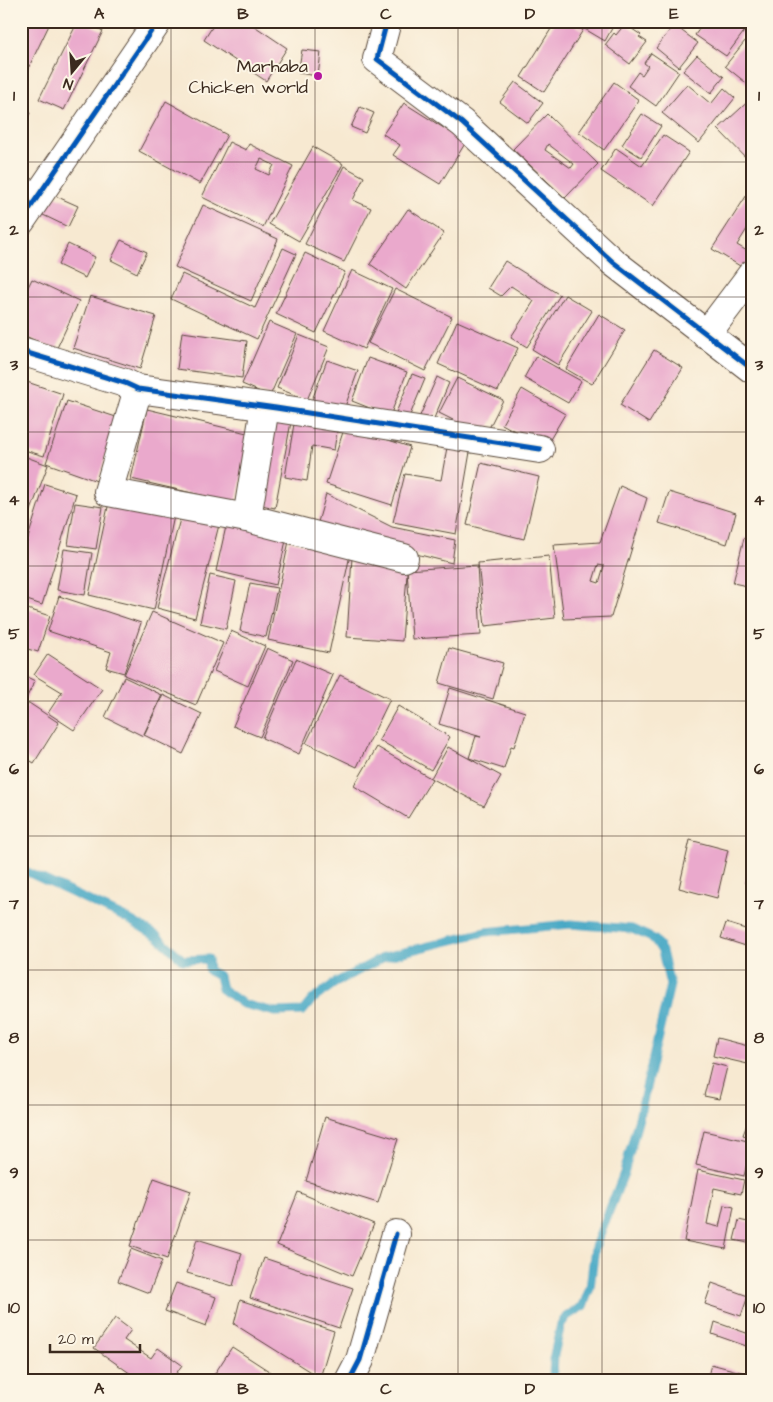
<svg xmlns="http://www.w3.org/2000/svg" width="773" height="1402" font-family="'Architects Daughter',sans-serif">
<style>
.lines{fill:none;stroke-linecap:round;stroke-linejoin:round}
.stream{stroke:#45a7c5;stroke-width:9}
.building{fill:#eaa9cc;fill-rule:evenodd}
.minor-casing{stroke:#574739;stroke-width:30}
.minor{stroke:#fff;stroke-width:28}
.cycleway-casing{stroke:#fcf5e5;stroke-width:8}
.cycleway{stroke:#0057b8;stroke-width:5}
.grid{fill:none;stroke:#3b2a1e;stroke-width:1;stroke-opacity:0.55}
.poi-dot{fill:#b5179e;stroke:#fcf5e5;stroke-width:2}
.labels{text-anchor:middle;stroke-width:4;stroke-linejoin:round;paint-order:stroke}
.poi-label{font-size:18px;fill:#3b2a1e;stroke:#fcf5e5;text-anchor:end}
.neatline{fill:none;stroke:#3b2a1e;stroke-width:2}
.grid-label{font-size:16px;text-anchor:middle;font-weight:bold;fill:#3b2a1e}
</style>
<rect width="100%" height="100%" fill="#fcf5e5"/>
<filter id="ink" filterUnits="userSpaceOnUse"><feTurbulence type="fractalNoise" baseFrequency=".02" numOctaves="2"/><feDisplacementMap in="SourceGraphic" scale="10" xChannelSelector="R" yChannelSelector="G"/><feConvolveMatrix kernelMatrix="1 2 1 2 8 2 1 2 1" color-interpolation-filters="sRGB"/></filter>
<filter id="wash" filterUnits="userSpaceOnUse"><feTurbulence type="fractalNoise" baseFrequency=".0096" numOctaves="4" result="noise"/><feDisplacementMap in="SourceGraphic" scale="20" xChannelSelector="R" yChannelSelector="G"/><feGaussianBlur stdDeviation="1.12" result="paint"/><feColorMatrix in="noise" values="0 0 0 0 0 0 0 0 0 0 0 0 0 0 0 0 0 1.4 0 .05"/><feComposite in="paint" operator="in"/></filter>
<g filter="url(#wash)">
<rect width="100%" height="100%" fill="#f7e9d1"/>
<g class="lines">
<polyline class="stream" points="21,869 128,919 157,936 183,960 208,959 209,971 219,976 222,989 243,1004 275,1012 303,1011 312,1000 335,983 384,957 485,932 571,924 632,929 654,939 662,951 670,985 640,1114 624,1173 595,1247 590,1288 583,1306 567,1316 561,1324 554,1355 553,1376 555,1381"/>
</g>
<g id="blocks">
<g class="building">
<polygon points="21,21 51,21 24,77 21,75"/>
<polygon points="78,21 83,21 103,31 64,110 39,99"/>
<polygon points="216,21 247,21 287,48 266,81 204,40"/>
<polygon points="556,21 569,21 583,30 544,92 521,77"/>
<polygon points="580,21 616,21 605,41 578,25"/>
<polygon points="705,21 735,21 746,29 726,56 695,35"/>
<polygon points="625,24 641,35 639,37 647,42 630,64 605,45 614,33 616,35"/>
<polygon points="674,25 698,43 679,67 656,48"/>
<polygon points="745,41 752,47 750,86 725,66"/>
<polygon points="302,50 321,52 318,76 298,73"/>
<polygon points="651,53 679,72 656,106 628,86 638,72 642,75 648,66 644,63"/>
<polygon points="697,55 724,77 711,93 683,71"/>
<polygon points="515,82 543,103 528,123 500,102"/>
<polygon points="614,82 639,100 604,150 579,132"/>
<polygon points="687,84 711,104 724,88 735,98 699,143 662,113"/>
<polygon points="752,98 752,164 718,129"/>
<polygon points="166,101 227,135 200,184 139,151"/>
<polygon points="404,103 466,142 440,184 393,155 400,145 383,134"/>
<polygon points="360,107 374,113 365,133 351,127"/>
<polygon points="21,109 30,113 21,129"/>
<path d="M 547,114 L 598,164 L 565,198 L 513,149 ZM 548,144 L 574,164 L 571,168 L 545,150 Z"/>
<polygon points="642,114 661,126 641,157 622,145"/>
<polygon points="663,135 689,152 653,206 601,171 616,148 642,166"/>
<path d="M 229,142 L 246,150 L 249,144 L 293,166 L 263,227 L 202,197 ZM 261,159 L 274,165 L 269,175 L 256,169 Z"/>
<polygon points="313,147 343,164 299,241 269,224"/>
<polygon points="344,166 364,177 353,200 371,208 344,262 305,244"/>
<polygon points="752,187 752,221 737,245 752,254 752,258 745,269 712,249"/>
<polygon points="51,194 78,206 68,227 41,214"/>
<polygon points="203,205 278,239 251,301 175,267"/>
<polygon points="408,209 444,233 406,289 370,264"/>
<polygon points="121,240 147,252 137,273 111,260"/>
<polygon points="68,244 95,257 85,278 58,265"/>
<polygon points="283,248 296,254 257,339 171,299 182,274 255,308"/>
<polygon points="305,253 345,272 316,333 276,314"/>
<polygon points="505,261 560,295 527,347 511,337 534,301 511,286 501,296 488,288"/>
<polygon points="352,270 392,289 364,349 324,331"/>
<polygon points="32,279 79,301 56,350 21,334 21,301"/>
<polygon points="395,289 452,317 425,371 368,343"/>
<polygon points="565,295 592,311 558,365 532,349"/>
<polygon points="90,296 156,316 140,369 73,348"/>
<polygon points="599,314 625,330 592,384 566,369"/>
<polygon points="457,321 518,348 498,391 438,364"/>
<polygon points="269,322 297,334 270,396 242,384"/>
<polygon points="182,332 247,341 242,378 177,369"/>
<polygon points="299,335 329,347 307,400 277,388"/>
<polygon points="654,350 683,368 649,423 620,405"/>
<polygon points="536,356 581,381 568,403 524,378"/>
<polygon points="368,358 407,372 390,416 352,401"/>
<polygon points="327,360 358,371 343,412 312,400"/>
<polygon points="412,374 425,379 408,420 395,415"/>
<polygon points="437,377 449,383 432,423 419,418"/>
<polygon points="457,378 503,400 485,436 439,413"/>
<polygon points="21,380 63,394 44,456 21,449"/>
<polygon points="522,389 565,414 545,448 502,424"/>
<polygon points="67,401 119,418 97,481 46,463"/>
<polygon points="147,409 251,434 236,503 131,479"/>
<polygon points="269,418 291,422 275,508 253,503"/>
<polygon points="295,418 338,425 334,450 312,446 307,481 285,477"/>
<polygon points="345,426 410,447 392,505 326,484"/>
<polygon points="448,442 471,446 456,534 393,522 405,474 441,480"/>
<polygon points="21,455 48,465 30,513 21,510"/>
<polygon points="481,463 539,477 524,539 467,525"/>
<polygon points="45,484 76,494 42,605 21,598 21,560"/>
<path d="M 620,486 L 647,498 L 611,617 L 564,619 L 554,545 L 600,542 ZM 598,565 L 604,566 L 599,583 L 593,581 Z"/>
<polygon points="669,492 736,513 727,544 659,523"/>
<polygon points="326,494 392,527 455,540 452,563 316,529"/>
<polygon points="109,502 174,516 154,610 89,595"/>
<polygon points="75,503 103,507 96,549 68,545"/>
<polygon points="21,511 27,513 22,530 21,530"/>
<polygon points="181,515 219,525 195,618 157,608"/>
<polygon points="227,522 287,536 276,585 216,571"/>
<polygon points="744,538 752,540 752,587 733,583"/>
<polygon points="289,541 350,555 329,653 268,640"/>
<polygon points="64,549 92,553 85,595 57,590"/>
<polygon points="549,556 555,618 485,626 478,563"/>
<polygon points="352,557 408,561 402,641 347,637"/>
<polygon points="477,565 481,635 412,639 407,570"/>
<polygon points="210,575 236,581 226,629 200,623"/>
<polygon points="250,583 277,588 266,637 240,631"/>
<polygon points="59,596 141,623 124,673 106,668 111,652 48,631"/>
<polygon points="21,607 50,616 38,652 21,647"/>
<polygon points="152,612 223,643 196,705 124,675"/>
<polygon points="231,631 265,646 248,686 214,671"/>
<polygon points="267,648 293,660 260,737 233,726"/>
<polygon points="449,648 503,663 493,699 439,683"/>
<polygon points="48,654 102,689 74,730 48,713 62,692 34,675"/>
<polygon points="296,659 333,675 299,754 262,738"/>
<polygon points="21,674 35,681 21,708"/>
<polygon points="340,675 390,699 357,767 306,743"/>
<polygon points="124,677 162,695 143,736 105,717"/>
<polygon points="450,688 525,712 514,747 511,746 504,769 469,758 476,736 481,737 439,724"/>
<polygon points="163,695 202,714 183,754 144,735"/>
<polygon points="29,703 59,723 34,763 21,755 21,714"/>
<polygon points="398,706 450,737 431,770 379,740"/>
<polygon points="377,747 432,779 408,818 354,786"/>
<polygon points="448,747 501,776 484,806 431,778"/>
<polygon points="690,840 728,850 717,898 679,888"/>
<polygon points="751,853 752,853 752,884 745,883"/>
<polygon points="726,923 752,931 752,948 721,938"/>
<polygon points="717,1038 752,1047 752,1065 713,1056"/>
<polygon points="712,1063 727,1067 719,1099 704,1096"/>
<polygon points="752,1111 752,1138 743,1135"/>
<polygon points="325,1117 398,1139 378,1203 306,1181"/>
<polygon points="704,1131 752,1142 744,1176 696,1165"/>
<polygon points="698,1170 744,1180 741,1194 714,1188 707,1224 719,1227 724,1205 734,1207 726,1249 684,1241"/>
<polygon points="154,1178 191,1191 167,1259 130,1246"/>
<polygon points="298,1192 374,1224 352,1276 277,1245"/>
<polygon points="739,1220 752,1223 752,1244 734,1240"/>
<polygon points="197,1239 242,1253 233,1286 187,1273"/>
<polygon points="131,1249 162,1261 149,1293 118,1281"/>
<polygon points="264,1258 353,1288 339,1328 250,1298"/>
<polygon points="176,1283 216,1297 206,1326 165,1311"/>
<polygon points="712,1283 748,1296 741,1316 705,1304"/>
<polygon points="240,1300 334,1331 320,1378 234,1324"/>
<polygon points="115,1318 131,1330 124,1340 151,1358 158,1348 182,1365 171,1381 141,1381 94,1348"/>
<polygon points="715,1322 752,1335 752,1348 712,1334"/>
<polygon points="232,1347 272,1373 267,1381 210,1381"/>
<polygon points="711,1364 752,1375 752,1381 707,1381"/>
</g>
</g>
</g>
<g filter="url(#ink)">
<use href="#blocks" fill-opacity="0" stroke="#574739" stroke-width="1"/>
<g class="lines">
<g class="minor-casing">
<g id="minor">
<polyline points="387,21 377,59 462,123 613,262 752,369"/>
<polyline points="21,221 158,21"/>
<polyline points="706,335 752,274"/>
<polyline points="21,351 125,383 138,389 276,408 540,449"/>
<polyline points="138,389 108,492 247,518 404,558"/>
<polyline points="247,518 265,407"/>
<polyline points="349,1381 360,1360 396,1234"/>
</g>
</g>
<use href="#minor" class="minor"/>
<g class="cycleway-casing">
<g id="cycleway">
<polyline points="387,21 377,59 462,123 613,262 752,369"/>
<polyline points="21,221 158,21"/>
<polyline points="21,351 125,383 138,389 276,408 540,449"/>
<polyline points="349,1381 360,1360 396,1234"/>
</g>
</g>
<use href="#cycleway" class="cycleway"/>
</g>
</g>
<path class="grid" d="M 171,21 L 171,1381M 315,21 L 315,1381M 458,21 L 458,1381M 602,21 L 602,1381M 21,162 L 752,162M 21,297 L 752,297M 21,432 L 752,432M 21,566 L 752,566M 21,701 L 752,701M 21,836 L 752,836M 21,970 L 752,970M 21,1105 L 752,1105M 21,1240 L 752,1240"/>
<circle class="poi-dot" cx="318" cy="76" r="5"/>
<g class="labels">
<g class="poi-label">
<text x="308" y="72">Marhaba<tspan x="308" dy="21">Chicken world</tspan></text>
</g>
</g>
<rect width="773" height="1402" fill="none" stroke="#fcf5e5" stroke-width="55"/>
<g transform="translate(72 72) rotate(198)" stroke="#fcf5e5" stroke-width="4" paint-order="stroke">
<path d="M0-4L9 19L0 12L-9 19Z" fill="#3b2a1e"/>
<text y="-8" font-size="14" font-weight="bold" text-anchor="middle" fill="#3b2a1e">N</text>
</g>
<path d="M50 1344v8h90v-8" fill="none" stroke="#3b2a1e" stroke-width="2.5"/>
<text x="58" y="1344" font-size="15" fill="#3b2a1e" stroke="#fcf5e5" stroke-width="4" paint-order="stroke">20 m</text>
<rect x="28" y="28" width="718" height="1346" class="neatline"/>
<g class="grid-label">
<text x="99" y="19">A</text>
<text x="243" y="19">B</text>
<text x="386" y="19">C</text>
<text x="530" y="19">D</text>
<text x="674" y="19">E</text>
<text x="14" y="101">1</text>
<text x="759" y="101">1</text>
<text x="14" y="235">2</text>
<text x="759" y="235">2</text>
<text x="14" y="370">3</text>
<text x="759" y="370">3</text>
<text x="14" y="505">4</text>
<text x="759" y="505">4</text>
<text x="14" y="639">5</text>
<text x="759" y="639">5</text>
<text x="14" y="774">6</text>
<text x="759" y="774">6</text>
<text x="14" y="909">7</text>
<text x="759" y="909">7</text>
<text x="14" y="1043">8</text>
<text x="759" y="1043">8</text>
<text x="14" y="1178">9</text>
<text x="759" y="1178">9</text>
<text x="14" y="1313">10</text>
<text x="759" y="1313">10</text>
<text x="99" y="1394">A</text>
<text x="243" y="1394">B</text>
<text x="386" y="1394">C</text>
<text x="530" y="1394">D</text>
<text x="674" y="1394">E</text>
</g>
</svg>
